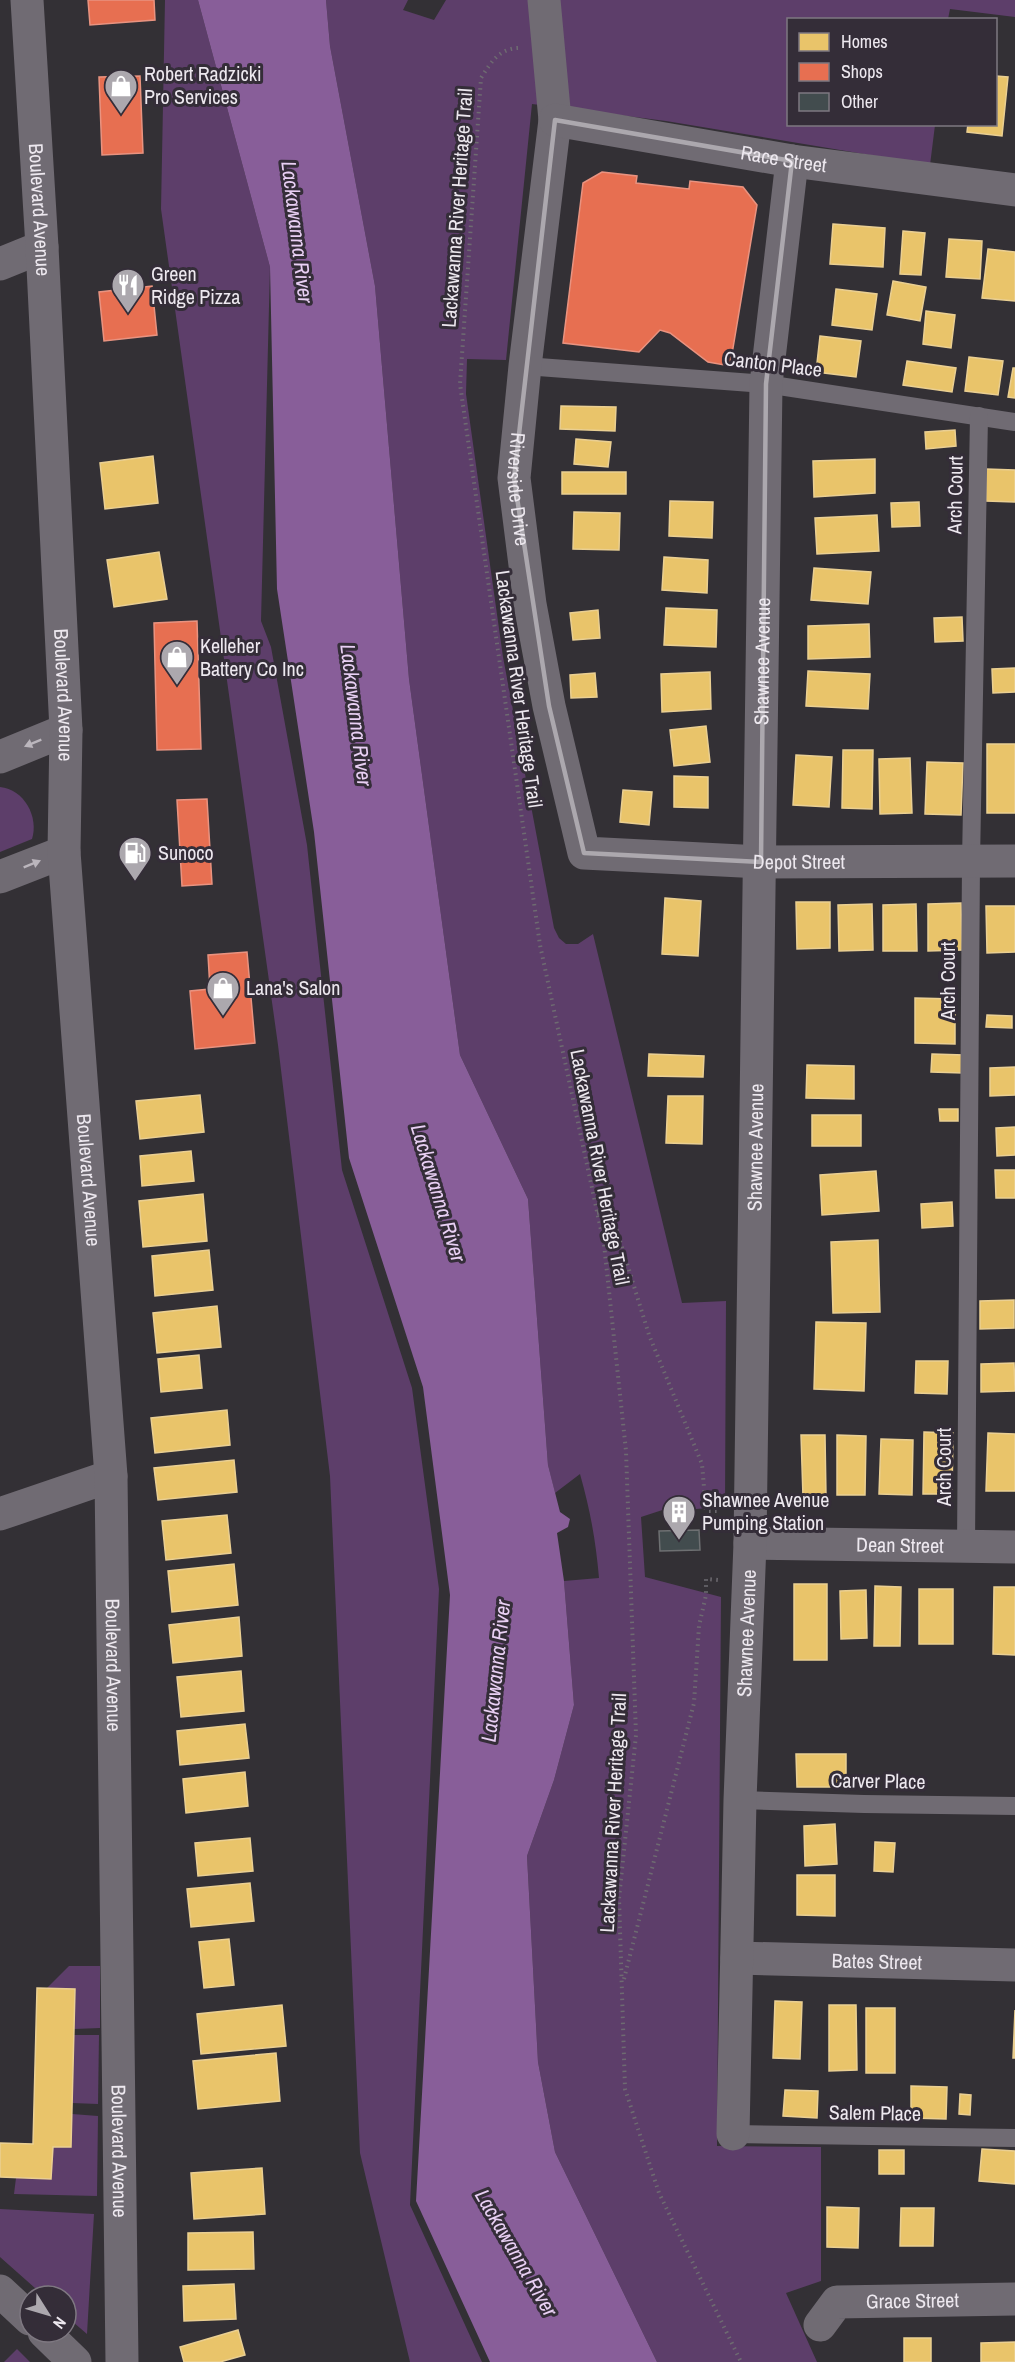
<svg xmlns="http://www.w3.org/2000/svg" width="1015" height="2362" font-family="'Archivo Narrow',sans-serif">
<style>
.green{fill:#5d3e6a}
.water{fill:#885e99}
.homes{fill:#e9c46a;stroke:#eacf92;stroke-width:1.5}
.shops{fill:#e76f51;stroke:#e99380;stroke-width:1.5}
.building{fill:#424c4e;stroke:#6e7072;stroke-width:1.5}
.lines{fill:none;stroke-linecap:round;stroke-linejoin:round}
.path{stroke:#6e6b71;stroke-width:4;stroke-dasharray:1.5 4.5;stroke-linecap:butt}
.service{stroke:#706b73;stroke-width:18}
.minor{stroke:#706b73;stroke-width:33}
.tertiary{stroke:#706b73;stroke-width:33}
.oneway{fill:#bbb6bd}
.marked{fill:none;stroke:#aca8ae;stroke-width:4.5;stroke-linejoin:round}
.labels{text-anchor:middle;stroke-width:6;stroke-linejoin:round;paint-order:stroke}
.poi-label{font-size:20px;fill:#ede8ef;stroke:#342d38;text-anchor:start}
.street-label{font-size:20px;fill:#ede8ef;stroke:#342d38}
.water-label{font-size:21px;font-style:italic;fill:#e9d0f4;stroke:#342d38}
</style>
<rect width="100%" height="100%" fill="#333035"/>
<g class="green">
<polygon points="165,0 198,0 270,267 261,621 271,647 307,845 342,1170 412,1388 439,1589 410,2205 482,2362 410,2362 360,2153 330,1476 278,1045 161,209"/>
<path d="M 326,0 L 408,0 L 403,10 L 434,20 L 446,0 L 1015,0 L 1015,17 L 950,9 L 948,19 L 788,20 L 788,124 L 935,125 L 930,165 L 666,121 L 532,104 L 506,360 L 467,359 L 466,394 L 503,657 L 554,928 L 559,938 L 566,944 L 578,944 L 593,934 L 682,1303 L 726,1301 L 725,1506 L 687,1510 L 687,1502 L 641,1517 L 645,1577 L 721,1597 L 717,2146 L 821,2147 L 821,2281 L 786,2293 L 817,2362 L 657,2362 L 555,2152 L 538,2062 L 527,1856 L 554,1780 L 574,1705 L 564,1581 L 599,1578 C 596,1542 590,1509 580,1474 L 555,1493 L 548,1465 L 528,1199 L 460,1055 L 409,679 L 375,286 L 330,46 Z"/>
<path d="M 0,787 C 24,789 39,817 32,839 L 0,852 Z"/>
<polygon points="69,1966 100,1966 100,2028 74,2029 75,1989 47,1988"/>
<polygon points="74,2035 99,2035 98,2104 72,2103"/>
<polygon points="72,2114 98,2116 97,2196 14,2194 16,2178 51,2178 53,2147 71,2147"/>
<polygon points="0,2209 94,2214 87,2334 66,2316 66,2296 44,2296 0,2257"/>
<polygon points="17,2349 30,2362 4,2362"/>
</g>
<polygon class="water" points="198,0 326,0 330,46 375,286 409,679 460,1055 528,1199 548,1465 560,1512 570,1519 568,1527 557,1533 564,1581 574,1705 554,1780 527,1856 538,2062 555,2152 657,2362 490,2362 416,2201 450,1595 423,1387 349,1158 314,832 277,589 270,267"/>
<g class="homes">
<polygon points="996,76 1008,77 1002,136 967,132 968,124 996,124"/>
<polygon points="833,224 885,228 883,267 830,264"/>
<polygon points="903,231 925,233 921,275 900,274"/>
<polygon points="949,239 982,241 980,279 946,277"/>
<polygon points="988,249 1015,252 1015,301 982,298"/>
<polygon points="893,281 926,287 920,321 887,315"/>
<polygon points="836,289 877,294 872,330 832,325"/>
<polygon points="926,311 955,315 951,348 923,344"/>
<polygon points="820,336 861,341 856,377 816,372"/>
<polygon points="969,357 1003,361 998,395 965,391"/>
<polygon points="907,361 956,368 952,392 903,385"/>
<polygon points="1013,368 1015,368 1015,398 1008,397"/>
<polygon points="561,406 616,407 615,431 560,429"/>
<polygon points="955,430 956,446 926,449 925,432"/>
<polygon points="576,439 611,442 608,467 574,464"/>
<polygon points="153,456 158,503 105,509 100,463"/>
<polygon points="875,459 875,493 814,497 813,461"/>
<polygon points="986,469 1015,470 1015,502 986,501"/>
<rect x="562" y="472" width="64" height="22"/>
<polygon points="670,501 713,502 712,538 669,536"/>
<polygon points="919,502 920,526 892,527 891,503"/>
<polygon points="574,512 620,513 619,550 573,549"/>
<polygon points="877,515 879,551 817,554 815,518"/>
<polygon points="159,552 167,599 114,607 107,560"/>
<polygon points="664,557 708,560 707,593 662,590"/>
<polygon points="814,568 871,572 868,604 811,600"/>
<polygon points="666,608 717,610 716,647 664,645"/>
<polygon points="598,610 600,638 573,640 570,613"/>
<polygon points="962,617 963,641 935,642 934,618"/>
<polygon points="869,624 870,657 808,659 808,626"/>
<polygon points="1015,668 1015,692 993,693 992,669"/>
<polygon points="808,671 870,674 868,709 806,706"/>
<polygon points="710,672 711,709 662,712 661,674"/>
<polygon points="595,673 597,697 571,698 570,675"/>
<polygon points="706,726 710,762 674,766 670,730"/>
<rect x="987" y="744" width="28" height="69"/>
<polygon points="843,750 873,750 872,809 842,808"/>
<polygon points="796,755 832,757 829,807 793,805"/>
<polygon points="910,758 912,813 880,814 879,759"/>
<polygon points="927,762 963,763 961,815 925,814"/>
<polygon points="674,776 708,777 708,808 674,807"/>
<polygon points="623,790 652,792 649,825 620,822"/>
<polygon points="665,898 701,901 698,956 662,954"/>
<polygon points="796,902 830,902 830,948 797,949"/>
<polygon points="961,903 962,950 928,951 928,904"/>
<polygon points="872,904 873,950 839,951 838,905"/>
<polygon points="916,904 917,951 883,951 883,905"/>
<polygon points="986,906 1015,906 1015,952 987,953"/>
<polygon points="915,998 955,999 955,1044 915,1043"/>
<polygon points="987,1015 1012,1016 1012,1028 986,1027"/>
<polygon points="649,1054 704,1056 703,1077 648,1076"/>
<polygon points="932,1054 964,1055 963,1073 931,1072"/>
<polygon points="807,1065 854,1066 854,1099 806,1098"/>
<polygon points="1015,1067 1015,1095 990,1096 990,1068"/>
<polygon points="200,1095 204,1132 140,1139 136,1101"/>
<polygon points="668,1096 703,1096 702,1144 666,1143"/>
<polygon points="939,1109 958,1109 958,1121 940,1121"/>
<rect x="812" y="1115" width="49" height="31"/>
<polygon points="1015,1127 1015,1155 997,1156 996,1128"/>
<polygon points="191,1151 194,1181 142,1186 140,1156"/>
<polygon points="995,1170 1015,1170 1015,1198 996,1198"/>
<polygon points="876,1171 879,1211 822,1215 820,1175"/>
<polygon points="203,1194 207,1241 143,1247 139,1201"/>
<polygon points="952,1202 953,1226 922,1228 921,1204"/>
<polygon points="878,1240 880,1312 833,1313 831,1242"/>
<polygon points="209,1250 213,1290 155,1296 152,1256"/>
<polygon points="1014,1300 1014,1328 980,1329 980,1301"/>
<polygon points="217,1306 221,1347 157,1353 153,1313"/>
<polygon points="816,1322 866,1323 864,1391 814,1389"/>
<polygon points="199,1355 202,1388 161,1392 158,1359"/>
<polygon points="916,1361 948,1361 947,1394 915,1393"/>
<polygon points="1014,1363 1015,1391 981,1392 981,1364"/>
<polygon points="227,1410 230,1445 155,1453 151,1418"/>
<polygon points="924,1432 953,1433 952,1494 923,1494"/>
<polygon points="988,1433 1015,1434 1015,1491 986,1491"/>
<polygon points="801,1435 825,1435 826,1496 803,1497"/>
<polygon points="837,1435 866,1436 865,1495 837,1495"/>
<polygon points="881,1439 913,1440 912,1495 879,1494"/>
<polygon points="234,1460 237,1492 158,1500 154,1468"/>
<polygon points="227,1515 231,1553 166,1560 162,1521"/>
<polygon points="234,1564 238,1605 172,1612 168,1571"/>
<rect x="794" y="1584" width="33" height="76"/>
<polygon points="875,1586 901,1587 900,1646 874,1646"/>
<polygon points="994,1587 1015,1587 1015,1655 993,1654"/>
<rect x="919" y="1589" width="34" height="55"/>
<polygon points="866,1590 867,1638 841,1639 840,1591"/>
<polygon points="239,1617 242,1656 173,1663 169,1625"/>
<polygon points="241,1671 244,1711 181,1717 177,1677"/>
<polygon points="245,1724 249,1758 180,1765 177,1731"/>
<polygon points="796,1754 846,1754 846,1787 797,1787"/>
<polygon points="245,1772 248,1806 186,1813 183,1779"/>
<polygon points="835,1824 837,1864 805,1866 804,1826"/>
<polygon points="250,1838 253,1871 198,1876 195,1843"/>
<polygon points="875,1842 895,1843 893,1872 874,1871"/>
<polygon points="797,1875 835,1875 835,1916 797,1915"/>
<polygon points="250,1883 254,1921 191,1927 187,1889"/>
<polygon points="229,1939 234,1985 204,1988 199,1942"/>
<polygon points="37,1988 75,1989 71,2147 53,2147 51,2179 0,2177 0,2143 33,2144"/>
<polygon points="775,2001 802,2002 800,2059 773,2058"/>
<polygon points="282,2005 286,2046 201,2054 197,2014"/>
<polygon points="829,2005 856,2005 857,2070 829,2071"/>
<rect x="866" y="2008" width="29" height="65"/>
<polygon points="1015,2010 1015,2058 1013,2058"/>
<polygon points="276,2053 280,2101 198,2109 193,2061"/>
<polygon points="911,2086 947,2087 946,2119 911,2118"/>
<polygon points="785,2090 818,2091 817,2118 783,2116"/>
<polygon points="960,2094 971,2095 970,2115 959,2114"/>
<polygon points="982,2149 1015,2151 1015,2184 979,2181"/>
<rect x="879" y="2150" width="25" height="24"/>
<polygon points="262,2168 265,2214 194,2219 191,2173"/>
<polygon points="827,2207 859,2208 858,2248 827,2247"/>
<polygon points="901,2208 934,2208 933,2246 900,2246"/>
<polygon points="253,2232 254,2269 188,2270 188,2233"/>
<polygon points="234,2284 236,2319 184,2321 183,2286"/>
<polygon points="238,2330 245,2355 220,2362 184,2362 180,2347"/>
<rect x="904" y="2338" width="27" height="24"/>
<polygon points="1015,2342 1015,2362 981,2362 981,2343"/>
</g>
<g class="shops">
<polygon points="88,0 154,0 155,20 90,25"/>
<polygon points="140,76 143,153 102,155 99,77"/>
<polygon points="602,172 637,176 636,183 689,189 690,181 743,187 757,205 730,366 708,362 670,333 660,330 639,352 563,343 583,183"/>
<polygon points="152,286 157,335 104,341 99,292"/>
<polygon points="197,621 201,749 157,750 154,623"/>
<polygon points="207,799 212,884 182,886 177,800"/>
<polygon points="247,952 255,1043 195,1049 190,991 210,989 208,955"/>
</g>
<polygon class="building" points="699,1530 700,1550 660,1551 659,1531"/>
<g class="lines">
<g class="path">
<path d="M 518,48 C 499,49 491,62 481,78 L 460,384 L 540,945 L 604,1244 L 626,1451 L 636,1735 L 619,1898 L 625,2089 L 659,2193 L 741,2362"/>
<polyline points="597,1213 604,1212 613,1218 649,1335 702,1464 706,1511 720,1511"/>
<polyline points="624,1979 694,1703 699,1626 706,1595 706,1579 718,1580"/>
</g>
<g class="service">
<polyline points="525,366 766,384 1015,422"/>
<polyline points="966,1547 971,862 979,416"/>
<polyline points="740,1800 864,1804 1015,1806"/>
<polyline points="733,2134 1015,2138"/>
</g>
<g class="minor">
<path id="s1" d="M 544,0 L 555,120 L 525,366 L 514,478 L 530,604 L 549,706 L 584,853 L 761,862 L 1015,861"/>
<path id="s2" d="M 555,120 L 792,161 L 1015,190"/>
<polyline points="0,264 42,247"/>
<polyline points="0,757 66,730"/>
<polyline points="0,877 64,852"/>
<polyline points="0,1514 111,1476"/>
<path id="s3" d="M 750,1543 L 1015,1547"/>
<path id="s4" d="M 737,1958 L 1015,1965"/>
<path id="s5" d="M 733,2134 L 740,1800 L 750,1543 L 766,384 L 792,161"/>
<polyline points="0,2291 30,2319"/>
<path id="s6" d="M 820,2325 L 837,2302 L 1015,2299"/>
<polyline points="44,2332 75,2362"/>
</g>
<path class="tertiary" id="s7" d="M 27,0 L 42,247 L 66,730 L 64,852 L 111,1476 L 122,2362"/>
</g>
<defs><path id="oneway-solid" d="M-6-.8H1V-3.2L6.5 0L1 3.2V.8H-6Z" transform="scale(1.5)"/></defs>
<g class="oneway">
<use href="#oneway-solid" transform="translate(33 743) rotate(158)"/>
<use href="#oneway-solid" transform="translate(32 864) rotate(-22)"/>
</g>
<path class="marked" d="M 555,120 L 792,161 L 766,384 L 761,862 L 584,853 L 549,706 L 514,478 Z"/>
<defs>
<g id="shop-pin" transform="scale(1.725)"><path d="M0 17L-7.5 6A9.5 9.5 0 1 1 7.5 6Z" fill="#aca8ae" stroke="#342d38"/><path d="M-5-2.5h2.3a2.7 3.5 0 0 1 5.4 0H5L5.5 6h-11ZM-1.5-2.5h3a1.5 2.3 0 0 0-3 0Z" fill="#fff"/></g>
<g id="restaurant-pin" transform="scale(1.725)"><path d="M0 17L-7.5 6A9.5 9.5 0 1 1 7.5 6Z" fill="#aca8ae" stroke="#342d38"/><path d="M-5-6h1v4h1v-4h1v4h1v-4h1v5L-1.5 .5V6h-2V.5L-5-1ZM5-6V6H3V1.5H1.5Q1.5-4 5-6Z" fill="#fff"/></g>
<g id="fuel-pin" transform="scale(1.725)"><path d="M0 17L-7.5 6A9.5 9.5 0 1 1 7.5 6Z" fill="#aca8ae" stroke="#342d38"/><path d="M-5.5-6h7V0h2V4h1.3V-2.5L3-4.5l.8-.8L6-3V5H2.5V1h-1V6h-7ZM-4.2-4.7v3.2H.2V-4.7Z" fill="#fff"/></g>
<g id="building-pin" transform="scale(1.725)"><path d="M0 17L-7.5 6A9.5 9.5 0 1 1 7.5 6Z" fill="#aca8ae" stroke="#342d38"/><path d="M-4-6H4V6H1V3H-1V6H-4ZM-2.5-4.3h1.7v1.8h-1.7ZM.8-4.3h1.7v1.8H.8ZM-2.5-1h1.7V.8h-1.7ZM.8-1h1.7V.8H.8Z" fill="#fff"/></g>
</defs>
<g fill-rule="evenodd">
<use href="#shop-pin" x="121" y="86"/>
<use href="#restaurant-pin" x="128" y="285"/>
<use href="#shop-pin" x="177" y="657"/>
<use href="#fuel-pin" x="135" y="853"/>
<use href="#shop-pin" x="223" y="988"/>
<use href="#building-pin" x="679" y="1512"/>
</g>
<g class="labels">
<g class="poi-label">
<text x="144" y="81">Robert Radzicki<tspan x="144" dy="23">Pro Services</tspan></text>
<text x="151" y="281">Green<tspan x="151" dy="23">Ridge Pizza</tspan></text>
<text x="200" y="653">Kelleher<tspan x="200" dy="23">Battery Co Inc</tspan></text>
<text x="158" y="860">Sunoco</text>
<text x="246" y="995">Lana's Salon</text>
<text x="702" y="1507">Shawnee Avenue<tspan x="702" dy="23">Pumping Station</tspan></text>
</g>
<g class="street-label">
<text dy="7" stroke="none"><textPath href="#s2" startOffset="232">Race Street</textPath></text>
<text transform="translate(457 208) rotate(-86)" y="7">Lackawanna River Heritage Trail</text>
<text dy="7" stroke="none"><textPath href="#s7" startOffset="210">Boulevard Avenue</textPath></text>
<text transform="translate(773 364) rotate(7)" y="7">Canton Place</text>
<text dy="7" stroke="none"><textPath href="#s1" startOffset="492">Riverside Drive</textPath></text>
<text transform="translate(955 495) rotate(-89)" y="7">Arch Court</text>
<text dy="7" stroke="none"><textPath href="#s5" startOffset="1473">Shawnee Avenue</textPath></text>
<text transform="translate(519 689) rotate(82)" y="7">Lackawanna River Heritage Trail</text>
<text dy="7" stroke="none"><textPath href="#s7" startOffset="696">Boulevard Avenue</textPath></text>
<text dy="7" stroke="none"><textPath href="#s1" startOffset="1078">Depot Street</textPath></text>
<text transform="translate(948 981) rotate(-90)" y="7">Arch Court</text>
<text dy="7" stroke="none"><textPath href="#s5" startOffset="987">Shawnee Avenue</textPath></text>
<text transform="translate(600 1167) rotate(79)" y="7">Lackawanna River Heritage Trail</text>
<text dy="7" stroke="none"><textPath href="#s7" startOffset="1182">Boulevard Avenue</textPath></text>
<text transform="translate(944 1467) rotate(-90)" y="7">Arch Court</text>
<text dy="7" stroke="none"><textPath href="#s3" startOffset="150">Dean Street</textPath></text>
<text dy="7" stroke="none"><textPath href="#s5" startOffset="501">Shawnee Avenue</textPath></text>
<text dy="7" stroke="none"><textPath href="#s7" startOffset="1668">Boulevard Avenue</textPath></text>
<text transform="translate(878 1781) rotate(1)" y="7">Carver Place</text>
<text transform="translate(613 1813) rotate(-87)" y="7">Lackawanna River Heritage Trail</text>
<text dy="7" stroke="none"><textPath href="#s4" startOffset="140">Bates Street</textPath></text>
<text transform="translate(875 2113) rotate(1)" y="7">Salem Place</text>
<text dy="7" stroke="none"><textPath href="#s7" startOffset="2154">Boulevard Avenue</textPath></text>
<text dy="7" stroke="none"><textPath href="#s6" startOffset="104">Grace Street</textPath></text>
</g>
<g class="water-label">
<text transform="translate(297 232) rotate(83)" y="7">Lackawanna River</text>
<text transform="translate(356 715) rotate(83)" y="7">Lackawanna River</text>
<text transform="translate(438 1193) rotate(73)" y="7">Lackawanna River</text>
<text transform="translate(496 1671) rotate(-84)" y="7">Lackawanna River</text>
<text transform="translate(516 2253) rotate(60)" y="7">Lackawanna River</text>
</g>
</g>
<rect x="787" y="18" width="210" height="108" fill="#342d38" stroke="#7e7881" stroke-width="1.5"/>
<rect x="799" y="33" width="30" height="18" fill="#e9c46a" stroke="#7e7881" stroke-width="1.5"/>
<text x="841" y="48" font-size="18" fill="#ede8ef">Homes</text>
<rect x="799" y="63" width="30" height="18" fill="#e76f51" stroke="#7e7881" stroke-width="1.5"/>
<text x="841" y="78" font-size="18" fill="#ede8ef">Shops</text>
<rect x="799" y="93" width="30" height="18" fill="#424c4e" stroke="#7e7881" stroke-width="1.5"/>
<text x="841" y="108" font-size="18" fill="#ede8ef">Other</text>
<g transform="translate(48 2314) rotate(127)"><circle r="28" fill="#342d38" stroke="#7e7881" stroke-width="1.5"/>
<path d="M0-4.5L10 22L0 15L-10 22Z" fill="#aca8ae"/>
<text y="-9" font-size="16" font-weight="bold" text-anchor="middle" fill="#ede8ef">N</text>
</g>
</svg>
